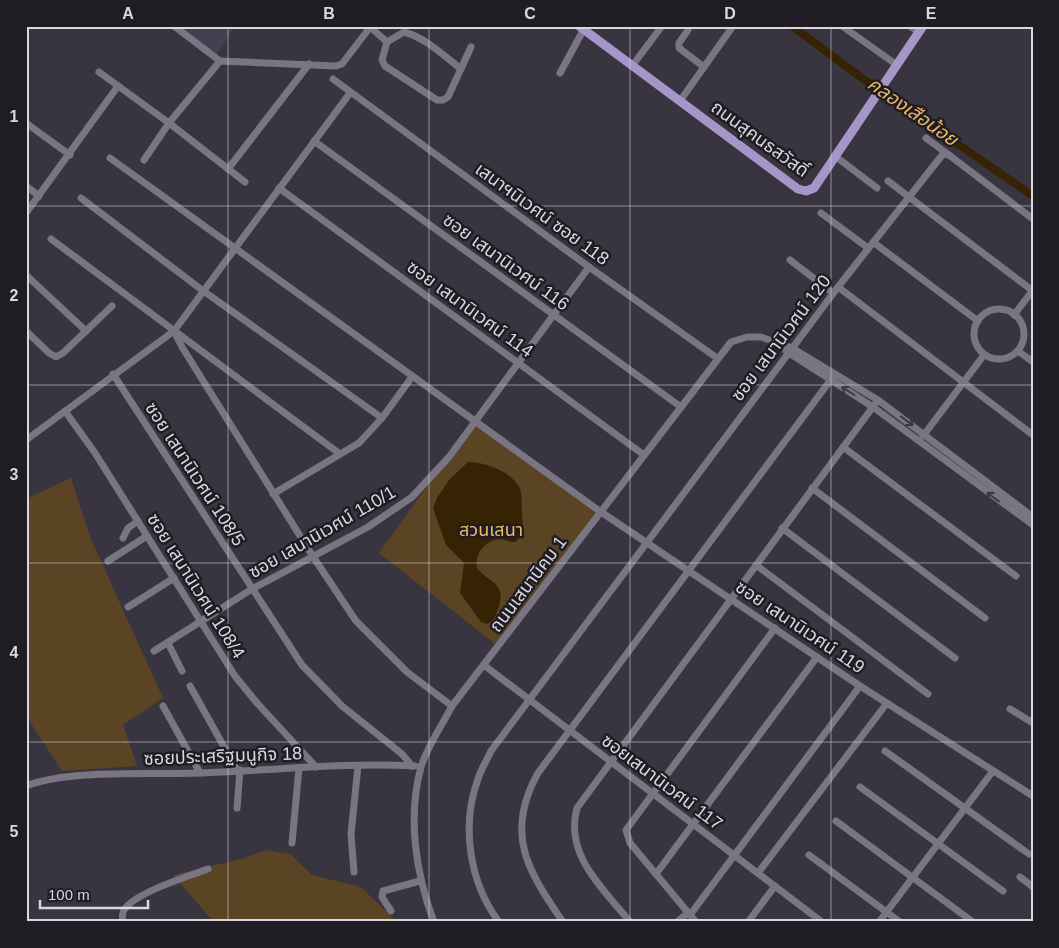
<svg xmlns="http://www.w3.org/2000/svg" width="1059" height="948" font-family="Arial,'Noto Sans Thai',sans-serif">
<style>
.built{fill:#444051}
.green{fill:#5a4424}
.water{fill:#362304}
.lines{fill:none;stroke-linecap:round;stroke-linejoin:round}
.canal{stroke:#362304;stroke-width:8}
.minor{stroke:#797583;stroke-width:7}
.major{stroke:#a596c9;stroke-width:9}
.oneway{stroke:#3a3740}
.grid{fill:none;stroke:#dad8df;stroke-width:1;stroke-opacity:0.55}
.labels{text-anchor:middle;stroke-width:5;stroke-linejoin:round;paint-order:stroke}
.street-label{font-size:18px;fill:#dad8df;stroke:#1f1d23}
.park-label{font-size:18px;fill:#efb866;stroke:#1f1d23}
.water-label{font-size:19px;font-style:italic;fill:#ecb563;stroke:#1f1d23}
.neatline{fill:none;stroke:#dad8df;stroke-width:2}
.grid-label{font-size:16px;text-anchor:middle;font-weight:bold;fill:#dad8df}
</style>
<rect width="100%" height="100%" fill="#383541"/>
<polygon class="built" points="169,26 235,26 214,59"/>
<g class="green">
<polygon points="473,422 601,512 499,647 379,553"/>
<polygon points="71,478 90,537 163,698 123,725 137,766 62,771 26,716 26,499"/>
<polygon points="266,850 290,854 312,875 361,887 397,922 214,922 173,875 241,859"/>
</g>
<path class="water" d="M 468,462 C 484,462 511,471 519,487 C 523,494 521,505 522,514 C 523,524 524,535 515,542 C 509,542 504,539 499,539 C 485,541 474,554 477,568 C 491,585 507,582 498,609 C 495,616 494,621 487,624 L 481,622 L 460,593 L 464,563 L 446,545 L 433,508 L 437,498 L 449,480 Z"/>
<g class="lines">
<polyline class="canal" points="792,26 862,78 1033,196"/>
<g class="minor">
<polyline points="174,26 220,61"/>
<polyline points="842,26 897,65"/>
<polyline points="910,26 919,32"/>
<polyline points="370,27 387,42 382,60 385,66 437,100 443,100 448,97 471,47"/>
<polyline points="688,30 679,43 679,48 704,67"/>
<path d="M 387,42 L 404,32 C 426,38 443,55 461,69"/>
<polyline points="632,66 662,26"/>
<polyline points="99,72 169,123 245,182"/>
<polyline points="560,73 585,27"/>
<polyline points="333,79 589,267 717,358"/>
<polyline points="680,101 733,26"/>
<polyline points="26,123 70,155"/>
<polyline points="926,138 949,155"/>
<polyline points="314,141 681,407"/>
<polyline points="835,156 877,188"/>
<polyline points="110,158 601,512 860,686 1033,796"/>
<polyline points="144,160 169,123 220,61 336,66 342,64 371,26"/>
<polyline points="228,169 309,64"/>
<polyline points="888,181 1033,291"/>
<polyline points="26,186 39,196"/>
<polyline points="279,188 644,455"/>
<polyline points="81,198 202,290 382,418"/>
<polyline points="26,213 118,86"/>
<polyline points="821,213 868,248"/>
<polyline points="51,239 340,454"/>
<polyline points="873,242 978,321"/>
<polyline points="790,260 833,293"/>
<polyline points="26,275 86,331"/>
<polyline points="838,287 1033,435"/>
<circle cx="999" cy="334" r="25"/>
<polyline points="1014,315 1033,290"/>
<polyline points="26,331 49,353 56,357 63,353 112,306"/>
<polyline points="174,331 182,347 312,555 356,621 407,672 452,706"/>
<polyline points="786,351 873,407 1033,525"/>
<polyline points="1018,351 1033,362"/>
<polyline points="113,374 302,665 342,706 402,754 412,766"/>
<polyline points="65,411 95,453 235,676 257,703 316,767"/>
<polyline points="923,436 984,355"/>
<polyline points="26,440 174,331 350,93"/>
<polyline points="843,447 1016,576"/>
<polyline points="812,488 985,618"/>
<polyline points="273,494 359,443 382,418 412,377"/>
<polyline points="782,528 955,658"/>
<polyline points="123,538 128,528 138,521"/>
<polyline points="108,561 147,536"/>
<polyline points="756,565 928,694"/>
<polyline points="128,607 174,578"/>
<polyline points="168,643 182,671"/>
<polyline points="154,651 252,589 368,527 412,497 449,457 589,267"/>
<polyline points="485,666 822,922"/>
<polyline points="190,686 237,770"/>
<polyline points="163,706 200,773"/>
<polyline points="1010,709 1033,723"/>
<polyline points="885,751 1029,854"/>
<path d="M 26,786 C 69,769 150,775 197,773 C 270,771 342,762 415,766"/>
<polyline points="860,787 1003,891"/>
<polyline points="237,808 240,770"/>
<polyline points="836,821 973,922"/>
<polyline points="292,843 299,768"/>
<polyline points="809,855 900,922"/>
<polyline points="354,872 351,834 358,766"/>
<polyline points="758,873 887,703"/>
<polyline points="656,874 817,657"/>
<polyline points="1020,877 1033,887"/>
<polyline points="391,911 382,897 383,891 420,881"/>
<polyline points="690,915 860,686"/>
<path d="M 123,922 C 122,918 122,914 124,910 C 134,893 189,876 208,869"/>
<path d="M 434,922 C 416,874 407,818 421,767 C 427,747 442,725 452,706 L 731,342 L 747,337 L 761,337 L 792,348 L 878,400 L 1033,517"/>
<path d="M 499,922 C 469,882 461,825 478,779 C 481,769 487,760 491,751 L 838,287 L 943,154 L 949,155 L 1033,219"/>
<path d="M 563,922 C 528,871 504,834 538,773 L 835,374"/>
<path d="M 630,922 C 603,888 564,855 577,808 L 878,400"/>
<polyline points="677,922 688,913"/>
<polyline points="696,922 630,843 626,830 775,628"/>
<polyline points="748,922 775,886"/>
<polyline points="879,922 993,771"/>
</g>
<polyline class="major" points="579,26 798,189 806,191 814,188 923,26"/>
</g>
<defs><path id="oneway-shaft" d="M-6 0H5M1.5-3L5.5 0L1.5 3" fill="none" stroke-width="1.6" stroke-linecap="round" stroke-linejoin="round" transform="scale(1.25)"/></defs>
<g class="oneway">
<use href="#oneway-shaft" transform="translate(848 391) rotate(-148)"/>
<use href="#oneway-shaft" transform="translate(907 421) rotate(37)"/>
<use href="#oneway-shaft" transform="translate(993 497) rotate(-143)"/>
</g>
<path class="grid" d="M 228,26 L 228,922M 429,26 L 429,922M 630,26 L 630,922M 831,26 L 831,922M 26,206 L 1033,206M 26,385 L 1033,385M 26,563 L 1033,563M 26,742 L 1033,742"/>
<g class="labels">
<g class="street-label">
<text transform="translate(760 139) rotate(36)" y="6">ถนนสุคนธสวัสดิ์</text>
<text transform="translate(542 214) rotate(36)" y="6">เสนาฯนิเวศน์ ซอย 118</text>
<text transform="translate(506 262) rotate(36)" y="6">ซอย เสนานิเวศน์ 116</text>
<text transform="translate(470 309) rotate(36)" y="6">ซอย เสนานิเวศน์ 114</text>
<text transform="translate(781 338) rotate(-53)" y="6">ซอย เสนานิเวศน์ 120</text>
<text transform="translate(195 474) rotate(57)" y="6">ซอย เสนานิเวศน์ 108/5</text>
<text transform="translate(322 532) rotate(-30)" y="6">ซอย เสนานิเวศน์ 110/1</text>
<text transform="translate(528 584) rotate(-53)" y="6">ถนนเสนานิคม 1</text>
<text transform="translate(196 586) rotate(58)" y="6">ซอย เสนานิเวศน์ 108/4</text>
<text transform="translate(800 627) rotate(34)" y="6">ซอย เสนานิเวศน์ 119</text>
<text transform="translate(223 756) rotate(-2)" y="6">ซอยประเสริฐมนูกิจ 18</text>
<text transform="translate(662 782) rotate(37)" y="6">ซอยเสนานิเวศน์ 117</text>
</g>
<g class="park-label">
<text x="491" y="536">สวนเสนา</text>
</g>
<g class="water-label">
<text transform="translate(913 111) rotate(35)" y="7">คลองเสือน้อย</text>
</g>
</g>
<rect width="1059" height="948" fill="none" stroke="#1f1d23" stroke-width="55"/>
<path d="M40 900v8h108v-8" fill="none" stroke="#dad8df" stroke-width="2.5"/>
<text x="48" y="900" font-size="15" fill="#dad8df" stroke="#1f1d23" stroke-width="4" paint-order="stroke">100 m</text>
<rect x="28" y="28" width="1004" height="892" class="neatline"/>
<g class="grid-label">
<text x="128" y="19">A</text>
<text x="329" y="19">B</text>
<text x="530" y="19">C</text>
<text x="730" y="19">D</text>
<text x="931" y="19">E</text>
<text x="14" y="122">1</text>
<text x="14" y="301">2</text>
<text x="14" y="480">3</text>
<text x="14" y="658">4</text>
<text x="14" y="837">5</text>
</g>
</svg>
